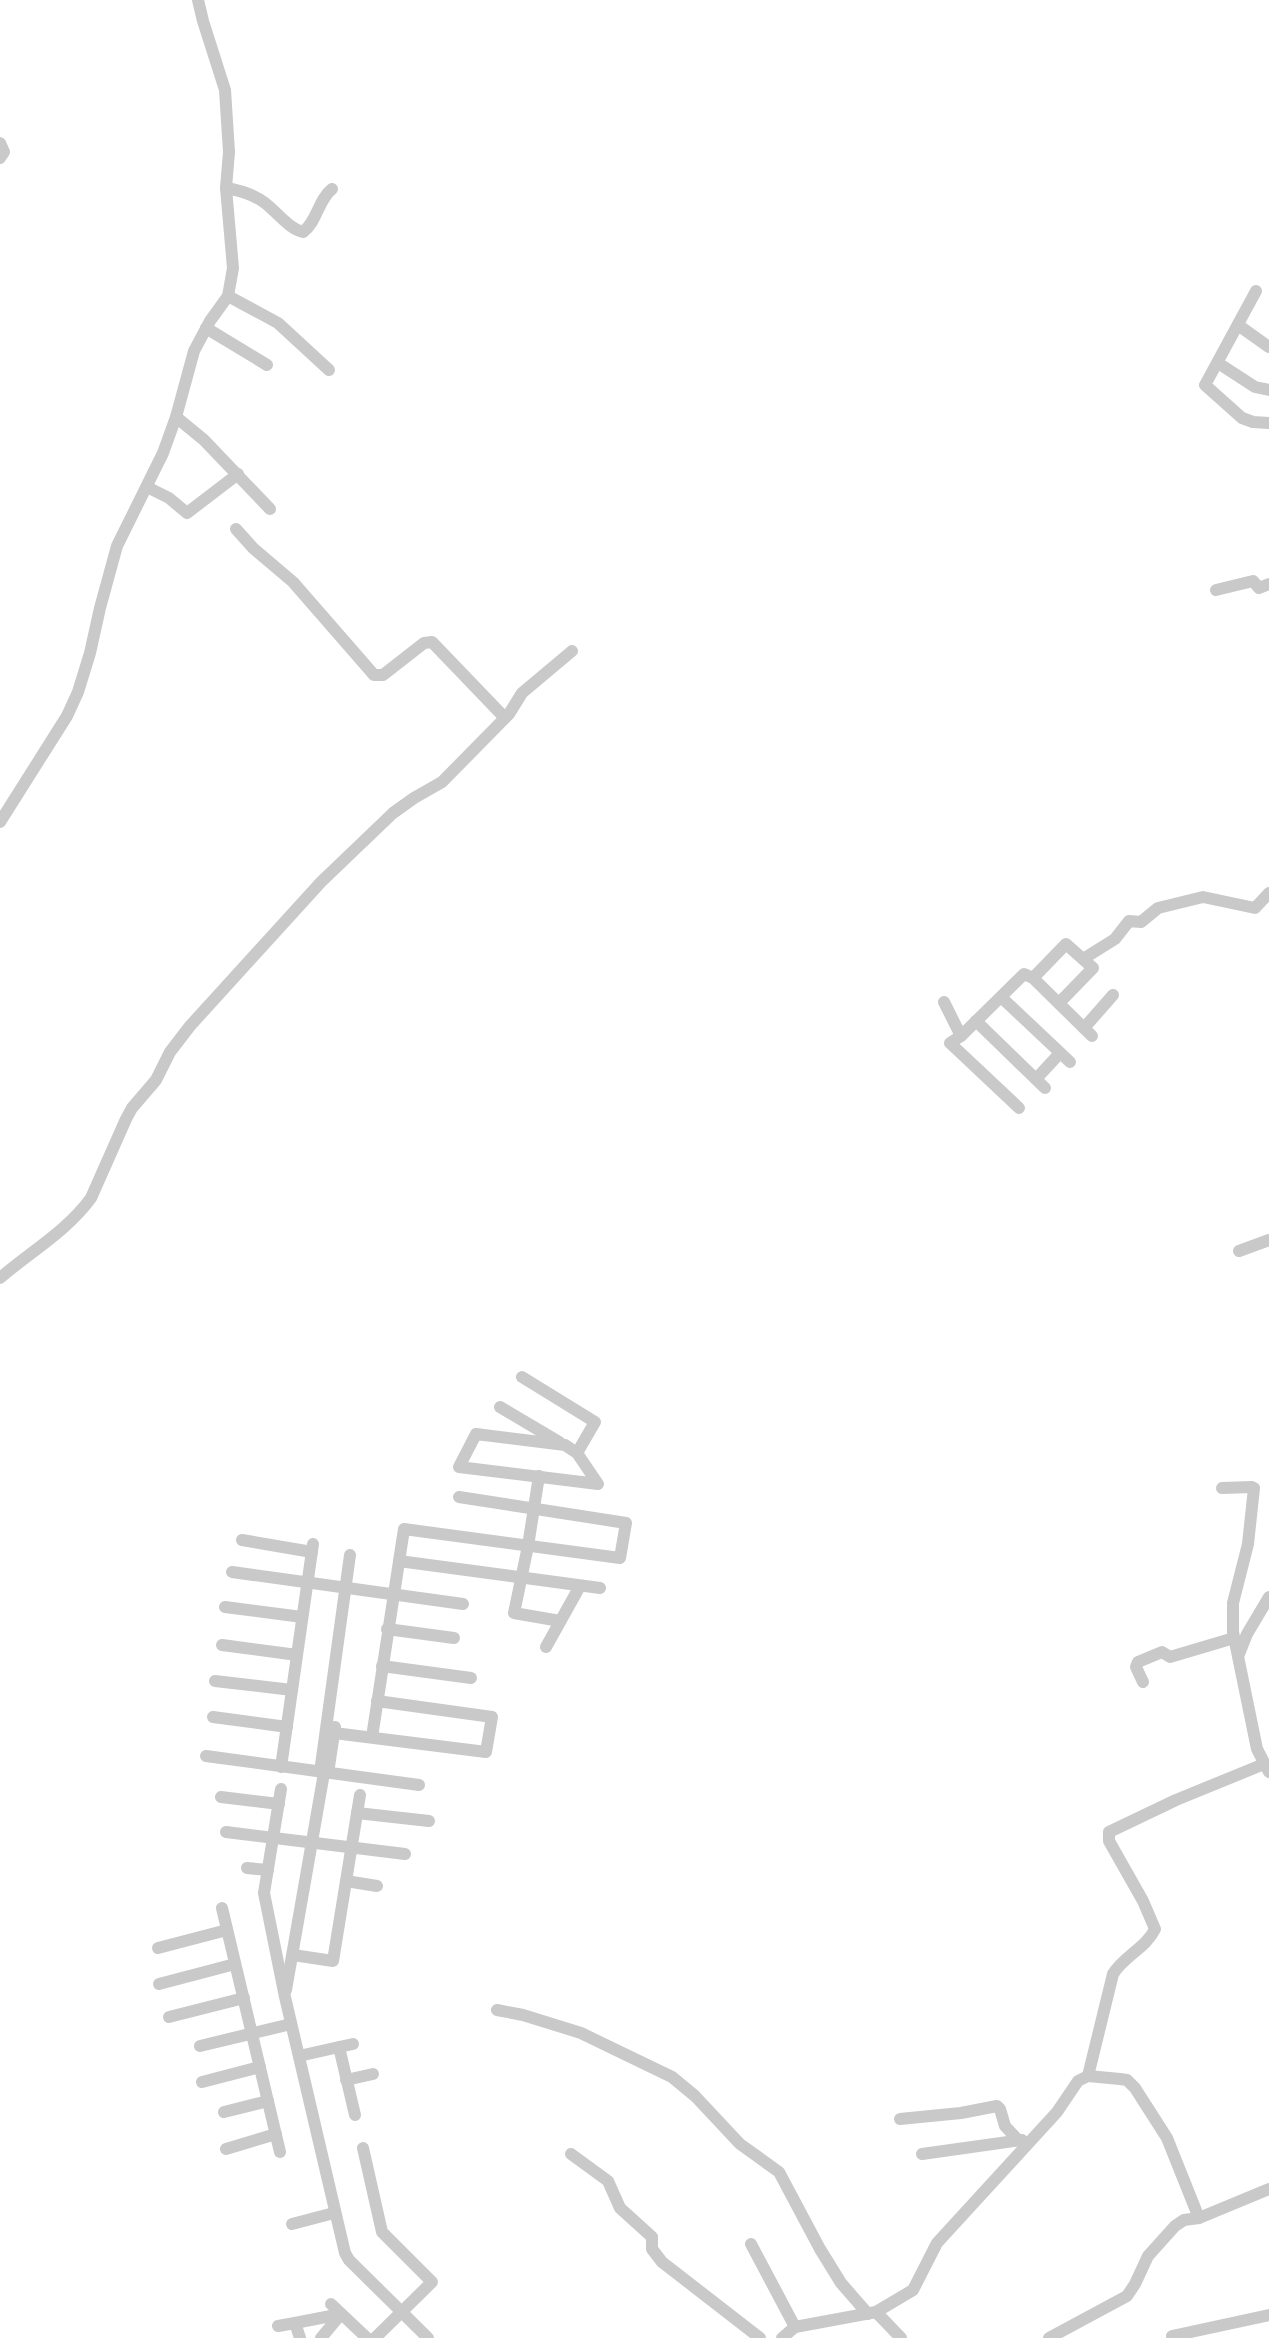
<svg xmlns="http://www.w3.org/2000/svg" width="1269" height="2338" font-family="Signika,sans-serif">
<style>
.lines{fill:none;stroke-linecap:round;stroke-linejoin:round}
.minor{stroke:#c9c9c9;stroke-width:12}
</style>
<rect width="100%" height="100%" fill="#fff"/>
<g class="lines">
<g class="minor">
<polyline points="0,143 4,152 0,158"/>
<path d="M 226,188 C 241,191 253,194 265,203 C 278,213 288,228 303,232 C 317,222 318,200 332,189"/>
<polyline points="1256,291 1205,385 1242,418 1253,422 1269,423"/>
<polyline points="228,296 278,323 329,370"/>
<polyline points="1238,325 1269,347"/>
<polyline points="206,328 267,365"/>
<polyline points="1218,363 1255,387 1269,390"/>
<polyline points="176,417 204,440 270,509"/>
<polyline points="147,487 169,498 187,513 238,474"/>
<polyline points="236,529 253,548 293,582 374,675 383,675 424,643 432,642 505,718"/>
<polyline points="1216,590 1253,581 1259,588 1269,584"/>
<polyline points="0,822 67,716 78,692 90,653 100,608 117,546 163,453 176,417 194,351 210,321 228,296 233,268 226,188 229,152 225,90 203,21 198,0"/>
<polyline points="1083,959 1115,939 1129,921 1141,922 1158,908 1203,897 1255,908 1269,893"/>
<polyline points="1033,978 1066,944 1093,968 1059,1003"/>
<polyline points="1001,997 1070,1062"/>
<polyline points="944,1002 961,1036"/>
<polyline points="976,1021 1045,1088"/>
<polyline points="1084,1028 1113,995"/>
<polyline points="1036,1079 1060,1053"/>
<polyline points="1019,1108 950,1043 961,1036 1024,974 1033,978 1092,1036"/>
<polyline points="1239,1251 1269,1240"/>
<path d="M 0,1278 C 30,1252 67,1231 91,1198 L 126,1119 L 132,1108 L 156,1080 L 170,1052 L 190,1026 L 321,882 L 393,813 L 414,798 L 442,782 L 509,714 L 522,693 L 572,651"/>
<polyline points="522,1377 595,1422 577,1453 598,1484 459,1467 476,1434 565,1445 577,1453"/>
<polyline points="500,1407 559,1442"/>
<polyline points="539,1476 528,1546 514,1613 560,1621"/>
<polyline points="1222,1488 1252,1487 1254,1488 1248,1544 1233,1603 1233,1632 1257,1749 1269,1772"/>
<polyline points="242,1540 312,1552"/>
<polyline points="399,1561 600,1588"/>
<polyline points="232,1572 463,1604"/>
<polyline points="225,1607 302,1617"/>
<polyline points="387,1629 454,1638"/>
<polyline points="222,1645 297,1655"/>
<polyline points="546,1647 580,1586"/>
<polyline points="1239,1654 1247,1634 1269,1597"/>
<polyline points="382,1666 471,1678"/>
<polyline points="215,1681 292,1690"/>
<polyline points="1143,1682 1136,1667 1138,1662 1162,1652 1170,1657 1234,1638"/>
<polyline points="213,1717 287,1727"/>
<polyline points="334,1733 486,1752 492,1717 377,1701"/>
<polyline points="372,1737 404,1529 620,1558 626,1523 459,1497"/>
<polyline points="206,1756 419,1785"/>
<polyline points="281,1767 313,1544"/>
<polyline points="320,1772 350,1555"/>
<polyline points="328,1773 335,1727"/>
<polyline points="281,1789 264,1893 285,1997 345,2253 349,2260 428,2338"/>
<polyline points="221,1797 279,1804"/>
<polyline points="357,1813 429,1821"/>
<polyline points="226,1832 405,1854"/>
<polyline points="247,1868 268,1870"/>
<polyline points="346,1881 377,1886"/>
<polyline points="222,1908 280,2152"/>
<polyline points="158,1948 227,1930"/>
<polyline points="293,1955 333,1961 360,1795"/>
<polyline points="159,1984 235,1964"/>
<polyline points="286,1990 324,1773"/>
<polyline points="497,2010 523,2015 581,2033 672,2077 695,2096 740,2144 779,2172 820,2249 841,2283 868,2314"/>
<polyline points="169,2017 244,1998"/>
<polyline points="200,2046 291,2024"/>
<polyline points="339,2047 353,2044"/>
<polyline points="299,2056 339,2047 355,2115"/>
<path d="M 1088,2076 L 1113,1974 C 1124,1956 1146,1948 1155,1929 L 1143,1901 L 1109,1841 L 1109,1832 L 1176,1800 L 1264,1764"/>
<polyline points="346,2080 373,2074"/>
<polyline points="202,2082 260,2067"/>
<polyline points="224,2112 268,2101"/>
<polyline points="900,2119 961,2113 997,2106 1000,2109 1005,2126 1018,2140"/>
<polyline points="363,2148 382,2232 432,2282 375,2338"/>
<polyline points="226,2149 276,2134"/>
<polyline points="571,2154 608,2181 620,2208 652,2237 652,2249 662,2262 760,2338"/>
<polyline points="922,2154 1022,2140"/>
<polyline points="292,2224 334,2213"/>
<polyline points="751,2244 795,2327"/>
<polyline points="331,2304 367,2338"/>
<polyline points="876,2312 913,2290 937,2243 1057,2112 1078,2081 1088,2076 1120,2079 1127,2080 1135,2088 1167,2138 1199,2218"/>
<polyline points="278,2326 295,2323"/>
<polyline points="1172,2336 1269,2315"/>
<polyline points="300,2338 295,2323 341,2314"/>
<polyline points="321,2338 341,2314"/>
<polyline points="782,2338 795,2327 876,2312 901,2338"/>
<polyline points="1049,2338 1127,2296 1135,2284 1148,2256 1175,2226 1184,2220 1199,2218 1269,2189"/>
</g>
</g>
</svg>
